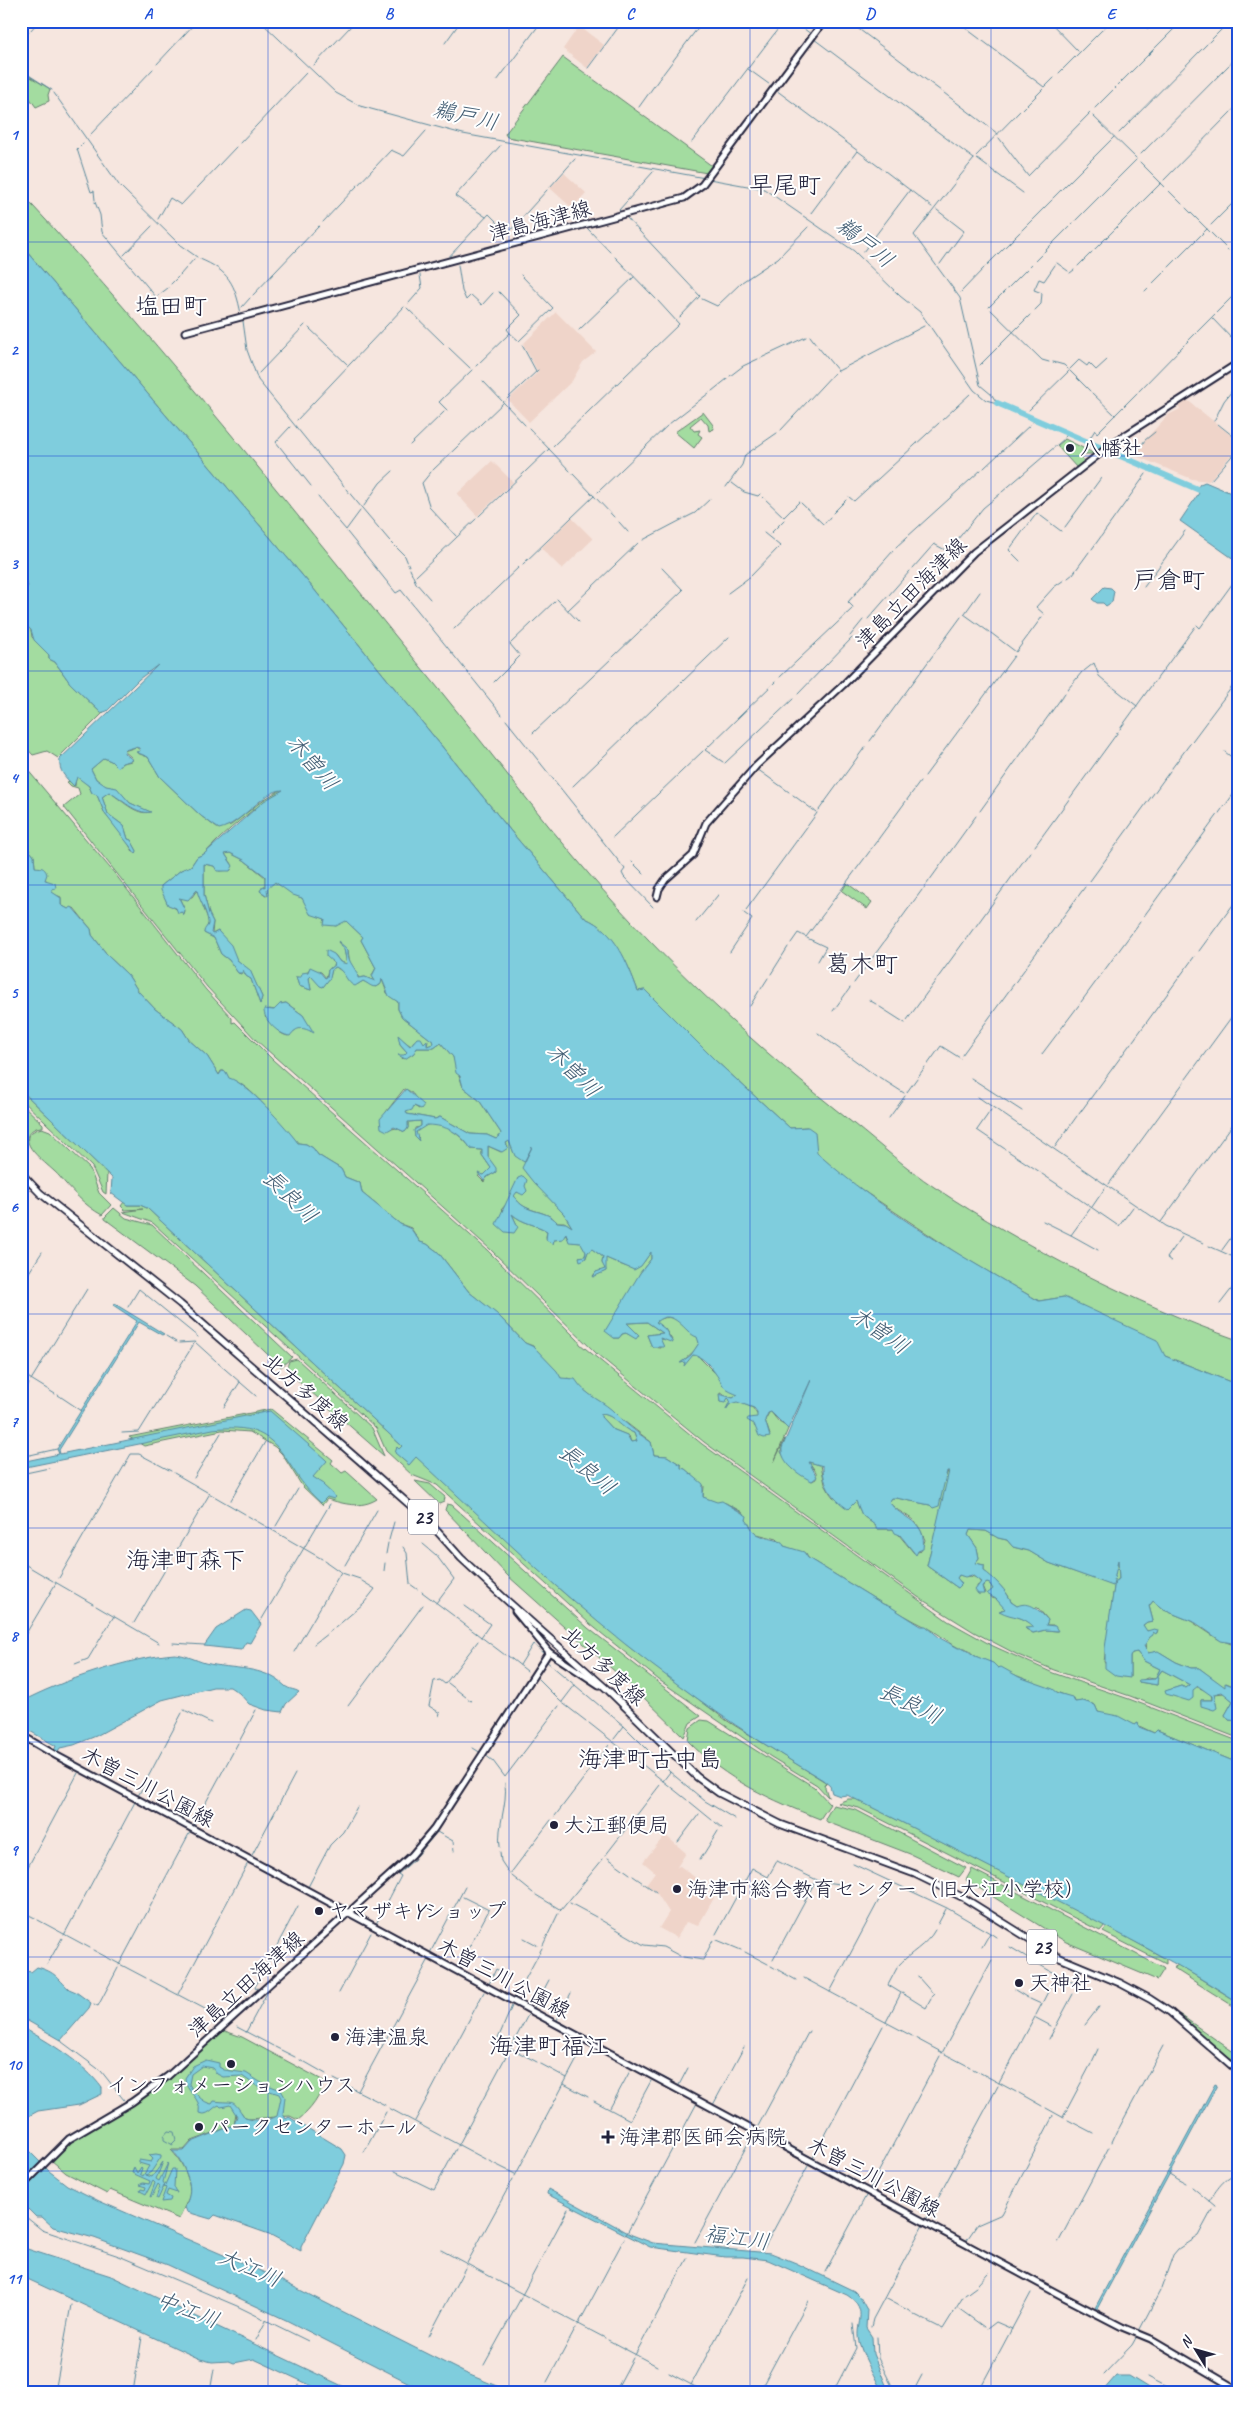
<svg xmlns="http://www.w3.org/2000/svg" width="1259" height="2413" font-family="Caveat,'Klee One',sans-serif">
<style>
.built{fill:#efd4c9}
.green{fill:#a3dca0;stroke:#627f6e;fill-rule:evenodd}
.water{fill:#7fcddd;stroke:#5a899c;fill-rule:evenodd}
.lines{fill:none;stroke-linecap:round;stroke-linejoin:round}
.stream{stroke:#5a899c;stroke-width:1}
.river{stroke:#7fcddd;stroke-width:6}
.secondary-casing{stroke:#22223b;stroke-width:9}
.primary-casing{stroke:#22223b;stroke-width:9}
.secondary{stroke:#fff;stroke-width:5}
.primary{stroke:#fff;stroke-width:5.5}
.grid{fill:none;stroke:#1d4ed8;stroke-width:1;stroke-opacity:0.55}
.poi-dot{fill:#22223b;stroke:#fff;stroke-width:2}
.labels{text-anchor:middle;stroke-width:4;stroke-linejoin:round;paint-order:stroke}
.shield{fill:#fff;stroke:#646476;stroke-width:1}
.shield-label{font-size:20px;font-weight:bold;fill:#22223b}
.street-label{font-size:21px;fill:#22223b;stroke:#fff}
.poi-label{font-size:21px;fill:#22223b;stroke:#fff;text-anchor:start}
.water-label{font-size:22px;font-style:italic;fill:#435e74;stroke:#fff}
.quarter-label{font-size:24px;fill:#22223b;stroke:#fff}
.neatline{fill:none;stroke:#1d4ed8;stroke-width:2}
.grid-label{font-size:16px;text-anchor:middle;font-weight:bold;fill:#1d4ed8}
</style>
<rect width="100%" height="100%" fill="#f6e6df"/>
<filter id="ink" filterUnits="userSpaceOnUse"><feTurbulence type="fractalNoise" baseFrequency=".02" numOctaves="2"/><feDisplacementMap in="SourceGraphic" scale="10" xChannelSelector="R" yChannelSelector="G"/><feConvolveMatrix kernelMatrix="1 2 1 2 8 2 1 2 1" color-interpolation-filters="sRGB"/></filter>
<g filter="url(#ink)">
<g class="built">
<polygon points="579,26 604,45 587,68 563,49"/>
<polygon points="564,173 586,193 572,208 550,188"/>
<polygon points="556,312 596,352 583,362 572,381 529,422 508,400 538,372 523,344"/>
<polygon points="1186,399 1238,441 1238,447 1209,481 1192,479 1136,456 1145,440 1168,415 1180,409 1178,405"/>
<polygon points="492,461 513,482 477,516 457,494"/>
<polygon points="572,518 593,539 562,569 541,548"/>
<polygon points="665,1835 686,1853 677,1867 680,1866 701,1882 699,1886 714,1898 698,1926 686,1922 677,1938 659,1928 669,1912 656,1892 646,1884 655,1872 643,1862"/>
</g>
<g class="green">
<polygon points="563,57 712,166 707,173 507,137 505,134"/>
<polygon points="29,76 50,89 48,95 49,101 36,107 21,86 22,80"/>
<path d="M 21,193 C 170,353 305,526 443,694 C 492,754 538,815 588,873 C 668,966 758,1049 854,1124 C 880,1145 906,1168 934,1187 C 1027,1248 1133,1303 1238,1340 L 1238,1385 L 1165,1356 L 1064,1297 L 1039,1301 L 961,1256 L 847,1180 L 817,1153 L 807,1127 L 790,1128 L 716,1061 L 645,990 L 638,991 C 627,962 615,931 585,918 L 514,835 L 308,582 L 26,251 L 27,236 L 21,231 Z"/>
<polygon points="703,412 713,425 714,429 709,431 708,425 701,417 690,426 694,431 700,430 698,434 702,437 694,448 675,432"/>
<polygon points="1065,439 1095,454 1082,454 1080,456 1085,462 1077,468 1057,446"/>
<polygon points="21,621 31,630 32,637 49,655 49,659 55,662 70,683 101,713 104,712 58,758 47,751 33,755 21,742"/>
<path d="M 136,747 L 140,750 L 137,753 L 148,757 L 160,777 L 201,816 L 217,828 L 231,825 L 263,800 L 282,789 L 283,790 C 254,807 227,830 204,854 L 197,857 L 191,866 L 181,870 L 161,886 L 167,903 L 184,914 L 185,911 L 179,897 L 192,897 L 197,890 L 209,922 L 204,933 L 214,938 L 221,954 L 229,960 L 238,973 L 241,974 L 243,970 L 246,976 L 251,979 L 260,1004 L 262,997 L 250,971 L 237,960 L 218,931 L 212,934 L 213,922 L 209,914 L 204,895 L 204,864 L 214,866 L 220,871 L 231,870 L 232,864 L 225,854 L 230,853 L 244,860 L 265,877 L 265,887 L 263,887 L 260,891 L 267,896 L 267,889 L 273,882 C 284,884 291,895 302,898 C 311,911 310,913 325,919 L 324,923 L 336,926 L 345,920 L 363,937 L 361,940 L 376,968 L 372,975 L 375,981 L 365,977 L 359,978 L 350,965 L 348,950 L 338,942 L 344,949 L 347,964 L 340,962 L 335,955 L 331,961 L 335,964 L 328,970 L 326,978 L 321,972 L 308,970 L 308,972 L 301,978 L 296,977 L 299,986 L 311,990 L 309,978 L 311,976 L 323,987 L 330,977 L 332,969 L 336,967 L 358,984 L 363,981 L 376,987 L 380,985 L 382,979 L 387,993 L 398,1002 L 398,1009 L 402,1017 L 434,1042 L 434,1044 L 427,1046 L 428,1041 L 424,1043 L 414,1041 L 411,1046 L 400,1038 L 400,1044 L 407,1052 L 402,1059 L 413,1054 L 417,1048 L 434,1048 L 441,1043 L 453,1057 L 463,1087 L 479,1100 L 501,1133 L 500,1136 L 496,1139 L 487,1135 L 470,1134 L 440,1117 L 435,1119 L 407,1114 L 406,1112 L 414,1106 L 419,1109 C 417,1100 414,1091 404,1089 L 386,1112 L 392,1129 L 396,1128 L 405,1132 L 408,1128 L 408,1122 L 421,1121 L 421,1127 L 415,1128 L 415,1137 L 419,1138 L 416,1135 L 417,1130 C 420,1129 423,1126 427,1125 C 442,1119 464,1138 471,1149 L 482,1150 L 482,1155 L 491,1168 L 484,1175 L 478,1176 L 484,1182 L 487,1177 L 496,1172 L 488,1157 L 488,1146 L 501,1152 L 508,1147 L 506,1143 L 509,1141 L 514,1153 L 522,1159 L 534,1145 L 525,1170 L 526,1173 L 564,1214 L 572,1227 L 564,1222 L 557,1222 C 545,1208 522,1214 514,1195 L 517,1192 L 519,1192 L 526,1184 L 518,1178 L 509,1201 L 501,1210 L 518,1227 L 512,1214 C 523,1224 536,1224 547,1231 L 546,1237 L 548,1241 L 553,1244 L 554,1240 L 560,1239 L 565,1232 L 567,1238 L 572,1242 L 582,1243 L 586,1252 L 585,1256 L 579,1257 L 586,1258 L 588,1251 L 592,1249 L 603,1257 L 602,1263 L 605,1267 L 604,1270 L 596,1272 L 593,1276 L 606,1271 L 604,1260 L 606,1258 C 615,1261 632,1273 641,1265 C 646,1261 647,1255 651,1252 L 651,1259 L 640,1273 L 614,1338 L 619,1338 L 622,1334 L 626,1333 L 630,1335 L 638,1333 L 633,1331 L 627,1323 L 647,1322 L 663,1333 L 647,1335 L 652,1347 L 660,1348 L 659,1339 L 672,1340 L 665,1329 L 656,1323 L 657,1320 C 681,1310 683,1333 698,1337 L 699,1343 L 695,1350 L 681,1363 L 693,1355 L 697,1355 L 718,1376 L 725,1388 L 738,1395 L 733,1398 L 720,1393 L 720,1402 L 729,1398 L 731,1400 L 726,1409 L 730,1404 L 737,1401 L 753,1408 L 758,1416 L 754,1426 L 770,1435 L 765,1420 L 770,1411 L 779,1422 L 787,1427 L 788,1429 L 774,1462 L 785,1439 L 781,1452 L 790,1466 L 812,1481 L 816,1479 L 816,1472 L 809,1462 L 821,1465 L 825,1484 L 830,1493 L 833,1497 L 851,1506 L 856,1501 L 862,1515 L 876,1526 L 877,1529 L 894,1529 L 914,1553 L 921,1551 L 925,1540 C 922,1534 920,1527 915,1522 C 907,1514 897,1512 889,1502 L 892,1498 L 897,1498 L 930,1505 L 933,1508 L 948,1471 L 950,1471 L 927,1566 L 958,1588 L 961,1583 L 957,1578 L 959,1575 C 968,1578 977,1573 981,1584 L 977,1586 L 978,1594 L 985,1593 L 982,1586 L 987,1583 L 990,1584 L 993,1589 L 990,1593 L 992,1598 L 996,1599 L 1006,1609 L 1001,1610 C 1014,1617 1023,1616 1035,1627 L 1026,1629 L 1033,1633 L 1045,1630 L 1057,1631 L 1053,1625 L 1046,1625 L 1048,1620 L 1038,1608 L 1017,1606 L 1011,1602 C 1009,1592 992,1578 984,1571 L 984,1565 L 975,1563 L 979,1558 L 977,1548 L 968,1535 L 970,1530 L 986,1531 L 998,1538 L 1007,1540 L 1013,1547 L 1029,1551 L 1049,1563 L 1112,1585 L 1118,1560 L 1119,1579 L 1114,1587 L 1104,1662 L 1115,1675 L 1130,1677 L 1130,1657 L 1132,1653 L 1137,1652 L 1144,1661 L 1160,1669 L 1155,1679 L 1147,1678 L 1139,1682 L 1157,1685 L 1157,1677 L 1162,1670 L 1190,1685 L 1186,1688 L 1181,1686 L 1166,1691 L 1166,1693 L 1174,1695 L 1193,1690 L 1195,1686 L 1211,1693 L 1212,1700 L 1201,1700 L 1201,1705 L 1216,1705 L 1214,1694 L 1224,1693 L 1233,1701 L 1225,1715 L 1229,1720 L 1238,1721 L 1238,1738 L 1130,1696 L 1054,1670 L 1018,1655 L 974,1632 L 918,1597 L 704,1442 L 597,1354 L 490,1249 L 256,1040 L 207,987 L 64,807 L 80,794 L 78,788 L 71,786 L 67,782 L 70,781 L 75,786 L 76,777 L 79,777 L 89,786 L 92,793 L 97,795 L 105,814 L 123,835 L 134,853 L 137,851 L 131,840 L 128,839 L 124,826 L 108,814 L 102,797 L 109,792 C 121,799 136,816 150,812 L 130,803 L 117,789 L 105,786 L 96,779 L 91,769 L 104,758 L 111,761 L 118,768 L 122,763 L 132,761 L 132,758 L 124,751 ZM 286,1003 L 303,1015 L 311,1032 L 307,1028 L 298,1028 L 288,1036 C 277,1034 273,1024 265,1017 L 269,1009 L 275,1010 L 280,1004 Z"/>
<path d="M 21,762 L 115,874 L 206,990 L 232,1018 L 232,1023 L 235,1022 L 273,1060 L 487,1250 L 578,1340 L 580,1344 L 702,1444 L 948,1621 L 993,1646 L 1053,1673 L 1129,1699 L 1238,1741 L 1238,1763 L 1157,1730 L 1154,1733 L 1139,1726 L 1138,1723 L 1135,1725 L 1098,1712 L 1095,1705 L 1083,1701 L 1075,1702 L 1074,1699 L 998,1668 C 992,1661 982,1661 974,1655 C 971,1653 968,1649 965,1648 C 959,1647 963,1650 957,1647 C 948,1642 934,1630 926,1627 C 911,1620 898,1611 883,1604 L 808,1558 L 806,1554 L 784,1546 L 777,1539 L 757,1534 L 750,1527 L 742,1512 L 726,1503 L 717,1503 L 703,1497 L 704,1486 L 685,1469 L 681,1469 L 681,1465 L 667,1456 L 654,1455 L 651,1442 L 568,1378 L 564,1380 L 561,1378 L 533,1346 L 525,1343 L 499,1316 L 469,1292 L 438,1252 L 427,1244 L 420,1242 L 411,1228 L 400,1224 L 362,1193 L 360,1183 L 345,1177 L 341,1169 L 318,1155 L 313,1148 L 306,1144 L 298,1143 C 293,1136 287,1132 282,1126 C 269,1111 248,1083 229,1079 L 225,1071 L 221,1071 L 219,1075 L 207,1056 L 189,1040 L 182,1029 L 155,1009 L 138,991 L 128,975 L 109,957 L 92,935 L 91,929 L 74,908 L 68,909 L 61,905 L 61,897 L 53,894 L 47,881 L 35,867 L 34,856 L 21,840 Z"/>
<polygon points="847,883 872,902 867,909 842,891"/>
<polygon points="21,1090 107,1173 106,1194 103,1192 92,1167 21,1099"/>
<path d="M 21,1103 L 43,1124 L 43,1127 C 31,1127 24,1136 27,1148 L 21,1145 Z"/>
<path d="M 42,1128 L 50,1131 L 90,1169 L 99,1193 L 111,1205 L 102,1215 C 85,1206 71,1190 59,1176 C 50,1165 5,1137 42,1128 Z"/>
<polygon points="124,1202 127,1205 140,1205 147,1208 402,1446 399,1449 397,1447 396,1453 409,1465 416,1456 565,1594 633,1650 726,1720 827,1783 824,1784 828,1797 817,1785 771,1757 659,1680 590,1624 437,1485 412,1475 386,1451 376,1428 153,1223 123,1212 143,1209 125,1210 121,1206"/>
<polygon points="114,1208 126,1218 152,1225 292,1357 281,1367 195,1286 105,1219 105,1217"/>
<polygon points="297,1359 372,1428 384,1456 286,1370 289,1361"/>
<path d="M 271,1409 L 333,1460 L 331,1463 L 342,1473 L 346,1471 L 377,1499 C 361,1509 344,1504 327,1499 L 322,1505 L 302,1486 L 282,1454 L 275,1447 L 250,1432 L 222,1430 L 144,1446 L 129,1437 Z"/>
<path d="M 602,1414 C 615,1415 622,1428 634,1433 L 637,1441 L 631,1442 L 629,1436 L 612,1429 L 601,1417 Z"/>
<polygon points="415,1481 430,1484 445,1497 444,1502 439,1504"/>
<polygon points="447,1504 452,1505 588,1628 701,1716 690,1723 684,1737 639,1693 508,1576 445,1510"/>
<polygon points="1153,1601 1164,1610 1191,1621 1218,1639 1234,1645 1238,1651 1238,1688 1226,1683 1225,1688 1199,1668 1191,1668 1176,1662 1161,1653 1150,1653 1146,1651 1145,1642 1153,1632 1158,1632 1156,1630 1146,1631 1143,1625 1147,1622 1153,1621 1149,1606"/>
<path d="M 701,1720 L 709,1721 L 814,1787 L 830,1804 L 820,1819 C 771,1800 726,1780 688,1741 L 690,1728 Z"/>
<polygon points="848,1799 856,1799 1105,1925 1100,1931 859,1808 838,1803"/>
<polygon points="833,1805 856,1810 966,1868 959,1877 910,1854 827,1822 825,1819"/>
<polygon points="972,1869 1163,1968 1164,1969 1157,1980 1066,1942 966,1880"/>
<polygon points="1107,1926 1166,1959 1166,1964 1103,1932"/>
<polygon points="1178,1965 1238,2002 1238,2009 1173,1968"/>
<polygon points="1179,2014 1238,2055 1238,2065 1205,2039"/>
<path d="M 222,2030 L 242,2037 L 324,2081 C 321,2096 311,2110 298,2120 L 290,2116 L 249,2119 L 245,2118 L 241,2112 L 236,2113 L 234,2125 L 192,2141 L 184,2150 L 171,2150 C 181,2160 193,2182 189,2197 C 186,2204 182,2211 179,2219 L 110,2190 L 107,2194 L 66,2173 L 51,2160 C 77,2132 107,2123 137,2102 C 167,2081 194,2055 222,2030 Z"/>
</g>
<g class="water">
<path d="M 21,231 L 27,236 L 26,251 L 308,582 L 514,835 L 585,918 C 616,931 627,962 638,991 L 645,990 L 716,1061 L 790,1128 L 808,1127 L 815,1132 L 817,1153 C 883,1212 963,1257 1039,1301 L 1064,1297 L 1157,1340 L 1165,1356 L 1238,1385 L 1238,1651 L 1232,1643 L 1221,1641 L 1196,1623 L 1164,1610 L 1153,1601 L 1149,1606 L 1153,1621 L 1147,1622 L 1143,1625 L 1147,1631 L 1154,1629 L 1158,1630 L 1156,1634 L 1153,1632 L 1153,1635 L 1150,1637 L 1144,1646 L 1148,1653 L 1158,1651 L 1176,1662 L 1191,1668 L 1199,1668 L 1225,1687 L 1225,1683 L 1238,1688 L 1238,1721 L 1229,1720 L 1225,1715 L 1233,1701 L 1222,1692 L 1214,1694 L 1217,1708 L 1214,1710 L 1201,1706 L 1201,1700 L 1212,1700 L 1212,1696 L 1198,1686 L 1193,1690 L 1193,1698 L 1189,1701 L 1166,1694 L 1165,1691 L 1181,1686 L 1186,1688 L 1190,1685 L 1162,1670 L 1158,1675 L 1157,1685 L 1139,1682 L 1138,1680 L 1155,1679 L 1160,1669 L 1144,1661 L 1137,1652 L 1132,1653 L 1130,1657 L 1130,1678 L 1116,1676 L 1105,1668 L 1105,1648 L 1114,1587 L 1115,1581 L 1119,1579 L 1118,1560 L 1113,1586 L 1049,1563 L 1029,1551 L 1013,1547 L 1007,1540 L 998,1538 L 986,1531 L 970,1530 L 968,1535 L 977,1548 L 979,1558 L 975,1563 L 984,1565 L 984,1571 C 992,1576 1009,1593 1011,1602 L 1017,1606 C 1031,1600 1039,1611 1048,1620 L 1046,1625 L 1055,1626 L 1058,1631 L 1045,1630 L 1033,1633 L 1025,1628 L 1034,1627 C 1021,1614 1014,1619 999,1611 L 1005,1609 L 996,1599 L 987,1594 L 993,1589 L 990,1584 L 987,1583 L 982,1586 L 984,1594 L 978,1594 L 975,1590 L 981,1582 L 972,1575 L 965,1577 L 959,1575 L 957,1578 L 962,1584 L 958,1588 L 927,1566 L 949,1471 L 947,1471 L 939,1506 L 933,1508 L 930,1505 L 896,1498 L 892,1498 L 889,1502 C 903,1521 927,1519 923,1549 L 918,1551 L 916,1555 L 900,1535 L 895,1533 L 893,1529 L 876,1529 L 876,1526 L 862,1515 L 856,1501 L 848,1509 C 832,1498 823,1486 823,1466 L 809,1462 L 817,1477 L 812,1481 C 800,1476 780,1462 782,1448 L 811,1380 L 788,1429 L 771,1412 L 768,1413 L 765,1420 L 770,1437 L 764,1438 L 759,1436 L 754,1424 L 747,1420 L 748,1418 L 757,1417 L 757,1412 L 754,1408 L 737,1402 L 730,1404 L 726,1410 L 730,1400 L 728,1398 L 725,1403 L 720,1402 L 719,1394 L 733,1398 L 738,1395 C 734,1393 727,1391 724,1387 C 718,1377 706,1356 693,1355 L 684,1366 L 685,1362 L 680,1363 L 691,1355 L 699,1343 L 697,1337 C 685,1334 674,1306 656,1322 L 665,1329 L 673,1343 L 660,1338 L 664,1347 L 652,1347 L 647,1335 L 663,1333 L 647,1322 L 627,1323 L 639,1335 L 636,1339 L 626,1333 L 622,1334 L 619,1338 L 614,1338 L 605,1331 L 640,1273 L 651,1259 L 651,1252 L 641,1266 L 634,1270 L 606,1258 L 606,1271 L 593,1277 L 596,1272 L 605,1269 L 602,1263 L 603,1257 L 592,1249 L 588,1252 L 585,1259 L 580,1261 L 579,1257 L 585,1256 L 586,1252 L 581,1243 L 569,1242 L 566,1233 L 563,1239 L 554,1240 L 553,1244 L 546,1240 L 547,1231 C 536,1224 523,1224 512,1214 L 518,1227 L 514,1233 L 505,1232 L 496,1224 L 518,1178 L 523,1176 L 527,1180 L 525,1186 L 527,1191 L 523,1195 L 517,1192 L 514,1196 C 525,1215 545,1208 557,1222 L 566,1223 L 572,1227 L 564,1214 L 533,1182 L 522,1168 L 532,1147 L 524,1162 L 515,1156 L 509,1141 L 506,1143 L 508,1148 L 502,1152 L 488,1146 L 488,1157 L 496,1168 L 496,1172 L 487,1177 L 484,1181 L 478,1173 L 484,1175 L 491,1168 L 482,1155 L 482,1150 L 471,1149 C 461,1133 446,1125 427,1125 L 416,1132 L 419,1141 L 415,1137 L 414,1130 L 421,1126 L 421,1121 L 408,1122 L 408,1128 L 405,1132 L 394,1127 L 387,1131 L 381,1128 L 380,1119 L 406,1089 L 424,1105 L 421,1109 L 414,1106 L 412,1110 L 406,1112 L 407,1114 L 435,1119 L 440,1117 L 470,1134 L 487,1135 L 496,1139 L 500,1136 L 501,1133 L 479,1100 L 463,1087 L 460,1076 L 456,1073 L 453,1057 L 441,1043 L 434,1048 L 417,1048 L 414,1053 L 405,1059 L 398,1055 L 404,1055 L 407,1052 L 400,1044 L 398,1035 L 410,1046 L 417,1038 L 421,1038 L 424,1043 L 427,1040 L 427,1046 L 433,1044 L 434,1042 L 402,1017 L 398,1009 L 398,1002 L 389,996 L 382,979 L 381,984 C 373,990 371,985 363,981 L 355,986 C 346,983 346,972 336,967 L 332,969 L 330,978 L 323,987 L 320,986 L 311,976 L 309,978 L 311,990 L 299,986 L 296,977 L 301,977 L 302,973 L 308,972 L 310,967 L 319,971 L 325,978 L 327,977 L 328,970 L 335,964 L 326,956 L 326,950 L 334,954 L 340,962 L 347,964 L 344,949 L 338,941 L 348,950 C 347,964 357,967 358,978 L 365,977 L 375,981 L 372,976 L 376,968 L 361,940 L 363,937 L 346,921 L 336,926 L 324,925 L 325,919 L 310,914 L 302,898 L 293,895 L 275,882 L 267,889 L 268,896 L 260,891 L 263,886 L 265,887 L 265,876 L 244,860 L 230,853 L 225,854 L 233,866 L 230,871 L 217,871 L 214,866 L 204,864 L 204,895 L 209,914 L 213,922 L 211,933 L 213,934 L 218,931 L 231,945 L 237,960 L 250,970 L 262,997 L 260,1004 L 251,979 L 246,976 L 243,970 L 242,973 L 238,973 L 229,960 L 221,954 L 214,938 L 204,933 C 204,927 209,927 208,922 C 207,910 199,901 197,890 L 188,900 L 179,898 L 185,910 L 183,915 L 182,912 L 178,913 L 176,908 L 168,905 L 161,890 L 161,886 L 181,870 L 191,866 L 197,857 L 204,854 L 264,801 L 283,790 C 263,790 242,824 219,829 L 201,816 L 160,777 L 148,757 L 136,752 L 140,751 L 139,748 L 135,747 L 125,750 L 124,753 L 133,760 L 122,763 L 118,768 L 111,761 L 104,758 L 91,769 L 96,779 L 106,786 L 117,788 L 130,803 L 151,812 C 136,815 122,799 109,792 L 102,797 L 108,814 L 124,826 L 128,839 L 131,840 L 137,851 L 136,854 L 105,814 L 97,795 L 92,793 L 89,786 L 77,777 L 74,786 C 66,778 58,771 60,759 L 158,665 L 139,679 L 107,711 L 101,713 L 70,683 L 55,662 L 49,659 L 49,655 L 34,640 L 31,630 L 21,621 L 21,588 L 25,590 L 28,586 L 21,573 Z"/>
<polygon points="1205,482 1238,496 1238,562 1180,521 1199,493 1196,490 1200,484"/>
<polygon points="1104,587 1111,588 1114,591 1112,602 1106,606 1103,603 1097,603 1092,599"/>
<path d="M 21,840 L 34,856 L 35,867 C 41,868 44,866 47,874 L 45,880 L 55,883 L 56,888 L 52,889 L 52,892 L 61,898 L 61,905 L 68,909 L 72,907 L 91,929 L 92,935 L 109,957 L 128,975 L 138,991 L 155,1009 L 182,1029 L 189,1040 L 207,1056 L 219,1075 L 222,1071 L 226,1072 L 229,1078 C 246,1082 287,1128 298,1143 L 306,1144 L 313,1148 L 318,1155 L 341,1169 L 345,1177 L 360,1183 L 362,1193 L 400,1224 L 411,1229 L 420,1242 L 427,1244 L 438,1252 L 469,1292 L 497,1314 L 525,1343 L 534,1347 L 557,1371 L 561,1378 L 575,1379 C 587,1398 604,1400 617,1415 C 627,1425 640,1435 651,1442 L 654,1455 L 667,1456 L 681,1465 L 681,1468 L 685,1469 L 703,1484 L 703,1497 L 717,1502 L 722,1501 L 747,1516 L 746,1520 C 750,1524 751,1530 757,1534 C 764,1538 775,1539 782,1542 L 784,1546 L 804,1552 L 808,1558 L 883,1604 L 891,1607 L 921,1626 L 926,1626 L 940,1638 L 958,1648 L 964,1648 L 975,1656 L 993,1663 L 998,1668 L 1001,1667 L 1019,1677 L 1053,1689 L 1058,1693 L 1072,1697 L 1075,1702 L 1083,1701 L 1095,1705 L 1098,1712 L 1118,1716 L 1135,1725 L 1138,1723 L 1139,1727 L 1154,1733 L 1157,1730 L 1238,1763 L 1238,2002 C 1180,1964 1122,1935 1060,1903 C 989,1867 918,1830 847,1795 L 840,1796 L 832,1793 L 830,1786 L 823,1780 C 743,1733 669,1681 598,1622 C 535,1570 476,1512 416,1457 L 409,1465 L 395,1453 L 397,1447 L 399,1449 L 402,1446 L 147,1208 L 140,1205 L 127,1205 L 111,1193 L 112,1178 L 21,1090 ZM 601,1414 C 614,1414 621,1429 634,1433 L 637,1441 L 631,1442 L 627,1435 L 612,1429 L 601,1417 Z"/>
<path d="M 286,1003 L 303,1015 L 314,1033 C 303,1027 297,1026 290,1036 C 279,1035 263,1020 264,1009 L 274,1010 L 280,1004 Z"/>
<path d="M 115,1304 L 164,1334 L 162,1335 L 139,1322 L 59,1450 L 60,1454 L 270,1411 L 325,1459 L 327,1461 L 313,1477 L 324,1484 L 323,1485 L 336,1497 L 334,1499 L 327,1497 L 321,1503 C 279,1466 286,1420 213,1429 L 21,1468 L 21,1462 L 59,1454 L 57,1449 L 137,1321 L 113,1305 Z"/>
<polygon points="246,1610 251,1611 261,1624 250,1643 246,1642 241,1650 204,1646 216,1629"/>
<path d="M 175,1654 C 186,1655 195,1660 205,1663 C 234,1670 263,1665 285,1686 C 290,1690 295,1689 299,1692 L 286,1704 L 282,1712 L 266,1710 L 249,1704 L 239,1693 L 230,1687 L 213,1687 L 162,1700 L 96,1736 L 74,1745 L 60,1748 L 57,1753 L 54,1751 L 56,1746 L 21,1726 L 21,1702 C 60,1681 131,1657 175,1654 Z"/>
<path d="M 37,1967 C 56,1972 57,1978 69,1989 L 76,1992 L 91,2003 L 89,2008 L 61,2040 L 21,2017 L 21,1970 L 31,1972 Z"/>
<path d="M 21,2027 C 48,2041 85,2064 102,2088 L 102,2094 L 79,2105 L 38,2111 L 27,2117 L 21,2128 Z"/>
<path d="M 206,2060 L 219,2063 L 219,2067 L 224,2070 L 246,2073 L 260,2082 L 281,2090 L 285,2097 L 283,2114 L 286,2119 L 289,2117 L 342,2149 L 346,2155 L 344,2164 L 301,2247 L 301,2251 L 269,2234 L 215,2215 L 211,2219 L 187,2212 L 185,2207 C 193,2191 190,2180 182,2164 C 179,2159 177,2154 172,2151 L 184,2151 L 192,2142 L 234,2125 L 237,2116 L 230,2105 L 221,2107 L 219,2105 C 212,2108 208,2117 199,2113 C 202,2097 185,2093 185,2078 L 193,2066 ZM 202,2066 L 212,2068 L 217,2074 L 223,2077 L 242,2076 L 258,2087 L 279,2094 L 281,2098 L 277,2116 C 269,2121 254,2121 245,2118 C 231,2097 236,2104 214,2101 L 212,2104 C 203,2103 193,2092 189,2084 L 191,2074 Z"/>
<polygon points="1215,2084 1217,2085 1097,2309 1095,2308"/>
<polygon points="21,2143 49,2171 67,2185 99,2201 272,2276 465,2373 499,2387 520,2392 427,2392 286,2320 168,2265 94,2238 53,2227 42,2217 36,2217 21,2202"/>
<polygon points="156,2154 161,2155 161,2157 151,2172 146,2175 152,2177 163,2162 156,2179 159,2181 168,2163 163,2182 165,2185 172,2169 175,2169 174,2187 177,2193 168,2190 166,2195 171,2198 170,2201 161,2202 166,2188 164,2186 158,2199 156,2198 160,2186 158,2184 152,2196 150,2197 155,2183 153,2181 146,2194 140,2191 141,2189 145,2190 146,2187 139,2185 143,2183 149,2184 150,2181 132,2173 134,2167 137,2173 141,2167 142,2168 140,2174 143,2176 149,2166 139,2163 139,2160 151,2162 153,2159 149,2155"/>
<path d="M 548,2189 L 632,2235 L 653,2243 L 771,2253 L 796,2263 L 854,2291 L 860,2297 L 867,2310 L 866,2328 L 872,2337 L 873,2354 L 889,2392 L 882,2392 C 875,2376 865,2361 860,2345 C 852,2325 872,2311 847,2295 L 768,2260 L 743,2257 L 725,2257 L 650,2247 L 547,2194 Z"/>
<polygon points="21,2247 111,2276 355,2392 325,2392 254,2359 234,2363 229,2361 212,2362 200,2359 21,2276"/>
<polygon points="1116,2376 1129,2376 1155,2392 1102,2392"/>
</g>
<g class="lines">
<g class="stream">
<polyline points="260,21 336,93 360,106 463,134 705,178"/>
<polyline points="793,21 811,34"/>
<polyline points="848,21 941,91"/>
<polyline points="956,21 980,39"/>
<polyline points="1049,21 1078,51"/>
<polyline points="1140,21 1148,29"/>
<polyline points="354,22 355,21"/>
<polyline points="1104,28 1110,21"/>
<polyline points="30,31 39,21"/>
<polyline points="612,36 623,21"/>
<polyline points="814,39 974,159"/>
<polyline points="21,40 27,34"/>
<polyline points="983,41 1044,87"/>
<polyline points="1209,42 1230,21"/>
<polyline points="445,43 461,21"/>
<polyline points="1231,63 1238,57"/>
<polyline points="157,64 197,21"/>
<polyline points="314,65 351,26"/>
<polyline points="588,68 611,37"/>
<polyline points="748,69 773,87"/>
<polyline points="21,70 52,90"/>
<polyline points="1059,73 1102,30"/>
<polyline points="663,74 703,21"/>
<polyline points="497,81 542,21"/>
<polyline points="776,90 882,169"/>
<polyline points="54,93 119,185"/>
<polyline points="944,93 998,134"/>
<polyline points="639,107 662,75"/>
<polyline points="1095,108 1182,21"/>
<polyline points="1023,109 1054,78"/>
<polyline points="1233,110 1238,106"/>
<polyline points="1093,116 1136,158"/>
<polyline points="1119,133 1207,44"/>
<polyline points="90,135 153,69"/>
<polyline points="999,138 1028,176 1090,113"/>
<polyline points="692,142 781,25"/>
<polyline points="83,143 77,149 91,192 94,191 95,200"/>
<polyline points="240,143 306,73"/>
<polyline points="1141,154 1229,65"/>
<polyline points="976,156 1020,111"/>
<polyline points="977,159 1023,193"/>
<polyline points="1140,162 1182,204"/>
<polyline points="885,171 932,207"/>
<polyline points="709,179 764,189 854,251 900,296 920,312 974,390 986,400 997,403"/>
<polyline points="1164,180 1231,112"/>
<polyline points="956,181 974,159"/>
<polyline points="954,184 914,235 960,298 980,385 992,395 997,403"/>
<polyline points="121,187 180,245 197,257"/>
<polyline points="550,187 575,159"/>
<polyline points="1053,198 1114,137"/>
<polyline points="95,202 100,215 102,232 156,297 168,288"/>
<polyline points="1186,208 1228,250"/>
<polyline points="937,210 964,231 940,264"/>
<polyline points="622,213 619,210 653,172"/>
<polyline points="811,213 857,151"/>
<polyline points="486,217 455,196 500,146"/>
<polyline points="626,217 700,296 680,317"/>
<polyline points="158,219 170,198 181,205 236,147"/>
<polyline points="1076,220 1136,160"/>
<polyline points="323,222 391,150 404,156 426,131"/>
<polyline points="1211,225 1238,198"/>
<polyline points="588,229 610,252"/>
<polyline points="1022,230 1052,200"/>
<polyline points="510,231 547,190"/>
<polyline points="1095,249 1161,183"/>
<polyline points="863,252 910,190"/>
<polyline points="1044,252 1073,223"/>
<polyline points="1232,254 1238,260"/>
<polyline points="124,255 152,226"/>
<polyline points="615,257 656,299"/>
<path d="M 200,259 C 229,271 235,284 241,314"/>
<polyline points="445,261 489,214 508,233"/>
<polyline points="1057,263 1068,271"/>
<polyline points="458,265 462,291 466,300 471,295 482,305 493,293"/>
<polyline points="986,266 1020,232"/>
<polyline points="1078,266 1092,252"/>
<polyline points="1169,267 1207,229"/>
<polyline points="1070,273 1074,270"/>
<polyline points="180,275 194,259"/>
<polyline points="171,284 178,277"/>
<polyline points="1008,288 1042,254"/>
<polyline points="1145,291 1167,269"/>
<polyline points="961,292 984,268"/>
<polyline points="253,295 319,226"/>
<polyline points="702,299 717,306 742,282 778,258 808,227"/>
<polyline points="409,303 422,288 420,275"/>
<polyline points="242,307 250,298"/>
<polyline points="989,307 1005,291"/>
<polyline points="407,308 444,344"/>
<polyline points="991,310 1042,360 1049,362"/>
<polyline points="1035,310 1041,304 1042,293 1034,290 1039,279 1044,281 1055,265"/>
<polyline points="1212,318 1233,340"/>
<polyline points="243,321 247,350 258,380 344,486"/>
<polyline points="309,328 347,364"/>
<polyline points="579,330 634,277"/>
<polyline points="510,333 519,341 553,308 521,275"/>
<polyline points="810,336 816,344"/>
<polyline points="1235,342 1238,344"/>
<polyline points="1186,343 1238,291"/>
<polyline points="522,345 536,371"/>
<polyline points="818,347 838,371 924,326"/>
<polyline points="449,348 470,368"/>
<polyline points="761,358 806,337"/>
<polyline points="1053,362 1064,365 1068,369"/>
<polyline points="980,365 1030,315"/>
<polyline points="476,366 510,333 507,329 521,315 499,292"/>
<polyline points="1070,369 1079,360 1087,366 1089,363 1096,370 1107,360"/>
<polyline points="1234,369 1238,367"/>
<polyline points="1070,371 1090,391"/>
<polyline points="259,373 305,325"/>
<polyline points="1232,373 1238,379"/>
<polyline points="730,376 743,366 758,359"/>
<polyline points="624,377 679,324 658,301"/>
<polyline points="483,381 525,425"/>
<polyline points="712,391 727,379"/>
<polyline points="1139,391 1184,345"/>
<polyline points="1092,393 1115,415"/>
<polyline points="507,399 538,370"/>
<polyline points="447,410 439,402 472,370"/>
<polyline points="1029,410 1069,371"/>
<polyline points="297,420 404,307"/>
<polyline points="941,421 970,394"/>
<polyline points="1214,421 1224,401 1238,383"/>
<polyline points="1033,422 1034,420"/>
<polyline points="669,424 709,393"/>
<polyline points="1218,424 1238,440"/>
<polyline points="290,427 276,442 311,486"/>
<polyline points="529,428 570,471"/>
<polyline points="781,430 835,372"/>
<polyline points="1065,437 1067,435"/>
<polyline points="1090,438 1095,430 1097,433 1137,393"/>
<polyline points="410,445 444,412"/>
<polyline points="553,446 622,379"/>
<polyline points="1135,455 1145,440 1155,432"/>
<polyline points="984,468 1030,425"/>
<polyline points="433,470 504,402"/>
<polyline points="1149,471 1150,469"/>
<polyline points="431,472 422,483 430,508 456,536"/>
<polyline points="573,474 614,517"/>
<polyline points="1211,480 1238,449"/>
<polyline points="732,483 744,492 758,496 760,494"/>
<polyline points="726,487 742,465 745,455 777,433"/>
<polyline points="346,489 389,540 405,556 409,566"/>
<polyline points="598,492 667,426"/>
<polyline points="1002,492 1064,439"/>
<polyline points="318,497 346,530 360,511"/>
<polyline points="763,497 784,517 799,502"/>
<polyline points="849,497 854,501 939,423"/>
<polyline points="801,503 823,524"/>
<polyline points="364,506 380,483 393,471"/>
<polyline points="833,513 846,500"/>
<polyline points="479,516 549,449"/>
<polyline points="685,518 695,513 710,499"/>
<polyline points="619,522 628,532"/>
<polyline points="825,523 830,517"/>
<polyline points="1028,525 1037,513 1061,531"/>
<polyline points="1065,527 1101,478"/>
<polyline points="347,532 396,593 401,590 502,715"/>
<polyline points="770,534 784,520"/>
<polyline points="643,540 683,519"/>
<polyline points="896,547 981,470"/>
<polyline points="1092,549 1146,474"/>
<polyline points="949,550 983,508 1000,494"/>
<polyline points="1020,561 1009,550 1026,527"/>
<polyline points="523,564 594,496"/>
<polyline points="913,568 934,544 947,551"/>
<polyline points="410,569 416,583 430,599"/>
<polyline points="416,576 476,519"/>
<polyline points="1068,578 1073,574 1089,552"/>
<polyline points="1144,587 1185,531"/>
<polyline points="728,593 751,576 780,546 764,533"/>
<polyline points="557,599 579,622"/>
<polyline points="853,607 848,602 893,551"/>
<polyline points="568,610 638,543"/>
<polyline points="965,613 980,592"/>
<polyline points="964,614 989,632"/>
<polyline points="1044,614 1036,607 1054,587 1064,580"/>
<polyline points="868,619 910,571"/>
<polyline points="1197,625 1200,628 1238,576"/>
<polyline points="454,629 519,567"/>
<polyline points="991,633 1016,652 1042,617"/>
<polyline points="850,636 863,620"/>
<polyline points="511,643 555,601"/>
<polyline points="613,657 683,590 662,568"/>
<polyline points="1084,671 1094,663 1099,676 1112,687"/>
<polyline points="780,677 852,609"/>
<polyline points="1156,680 1195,627"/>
<polyline points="494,682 520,656 510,644"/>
<polyline points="1114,688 1137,706"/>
<polyline points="1068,689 1082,672"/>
<polyline points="798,694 852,638"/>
<polyline points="658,705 729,637"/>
<polyline points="1208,719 1238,679"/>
<polyline points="506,720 625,869 622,873 624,877 653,907"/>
<polyline points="1120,729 1154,682"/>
<polyline points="533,733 611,659"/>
<polyline points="870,741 961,617"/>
<polyline points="1225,752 1238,762"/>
<polyline points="723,762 705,750 775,682"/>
<polyline points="725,763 793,699"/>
<polyline points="1172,768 1207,721"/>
<polyline points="925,776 1014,656"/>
<polyline points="573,786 656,706"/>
<polyline points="793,795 816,812"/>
<polyline points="734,796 757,769 789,792"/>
<polyline points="1224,807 1238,788"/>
<polyline points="819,810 865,747"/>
<polyline points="980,811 1065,693"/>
<polyline points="613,837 703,751"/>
<polyline points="1035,846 1118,732"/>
<polyline points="871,849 920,782"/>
<polyline points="632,862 644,874"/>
<polyline points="1090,881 1170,771"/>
<polyline points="924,888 976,816"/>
<polyline points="746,910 817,813"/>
<polyline points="826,910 870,851"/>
<polyline points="1144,916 1222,809"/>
<polyline points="696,922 718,895"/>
<polyline points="976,926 1030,852"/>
<polyline points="807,938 826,947 818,961"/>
<polyline points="791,943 798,933 806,937 825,912"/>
<polyline points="1199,951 1238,898"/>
<polyline points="730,952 752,919 744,913"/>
<polyline points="1028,964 1085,887"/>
<polyline points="771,974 788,947"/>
<polyline points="854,983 922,890"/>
<polyline points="761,989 768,978"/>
<polyline points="869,1000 876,1004"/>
<polyline points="1081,1002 1140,922"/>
<polyline points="750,1006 759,991"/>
<polyline points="880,1007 905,1023"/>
<polyline points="833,1011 850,988"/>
<polyline points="907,1020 974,928"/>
<polyline points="818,1033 876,1076"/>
<polyline points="1133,1041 1194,957"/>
<polyline points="1042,1054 1079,1005"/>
<polyline points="962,1055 1027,966"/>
<polyline points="928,1064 941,1046 960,1058"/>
<polyline points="879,1077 904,1093"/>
<polyline points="971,1078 1022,1111"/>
<polyline points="1186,1079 1238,1008"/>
<polyline points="907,1092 925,1067"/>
<polyline points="978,1097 1166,1226 1203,1243"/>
<polyline points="991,1110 977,1130 1005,1149"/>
<polyline points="1079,1114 1131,1043"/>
<polyline points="889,1118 905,1096"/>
<polyline points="1055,1147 1077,1116"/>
<polyline points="1008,1151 1040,1172"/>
<polyline points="1132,1153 1184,1082"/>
<polyline points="1042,1174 1063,1188"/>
<polyline points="1109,1184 1130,1155"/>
<polyline points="1066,1190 1117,1225"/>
<polyline points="1184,1191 1236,1120"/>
<polyline points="1092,1207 1105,1188"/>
<polyline points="1043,1221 1071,1235 1090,1209"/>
<polyline points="1161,1222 1182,1193"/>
<polyline points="1119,1226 1133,1207"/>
<polyline points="1237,1230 1238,1228"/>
<polyline points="1071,1235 1098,1250"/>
<polyline points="1209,1246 1238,1259"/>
<polyline points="1222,1250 1235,1232"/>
<polyline points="1171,1261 1167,1258 1182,1237"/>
<polyline points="21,1285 42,1252"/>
<polyline points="1220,1304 1237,1282"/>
<polyline points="128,1307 139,1289 198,1337"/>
<polyline points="166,1336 176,1342"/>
<polyline points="179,1343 195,1342 216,1361"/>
<polyline points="218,1363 256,1396"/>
<polyline points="21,1373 55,1394"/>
<polyline points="31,1380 87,1289"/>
<polyline points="58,1395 82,1411"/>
<polyline points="21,1396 29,1384"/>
<polyline points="224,1407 240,1382"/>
<polyline points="122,1433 139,1432 195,1342"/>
<polyline points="21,1457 57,1449"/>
<polyline points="174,1473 245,1514"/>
<polyline points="21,1474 49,1468"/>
<polyline points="194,1478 221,1433"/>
<polyline points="231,1500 265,1442"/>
<polyline points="248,1516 322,1559"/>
<polyline points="276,1526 298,1489"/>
<polyline points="389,1540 394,1522"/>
<polyline points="423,1544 436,1555 454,1579 436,1603"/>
<polyline points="403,1547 407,1553 410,1584 417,1589"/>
<polyline points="386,1554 388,1543"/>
<polyline points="325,1561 342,1573 360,1579"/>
<polyline points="21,1562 53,1581"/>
<polyline points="345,1565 377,1510"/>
<polyline points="384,1571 385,1563"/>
<polyline points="59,1578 131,1454 139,1454 171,1471"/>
<polyline points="55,1582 93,1604"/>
<polyline points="422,1592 454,1616"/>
<polyline points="96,1606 159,1643"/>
<polyline points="465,1606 490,1624 481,1637"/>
<polyline points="456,1618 505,1655"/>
<polyline points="134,1623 209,1495"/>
<polyline points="259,1624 330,1504"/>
<polyline points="335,1628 364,1603 375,1589 362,1581"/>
<polyline points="21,1642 56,1583"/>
<polyline points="173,1643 204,1645"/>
<polyline points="314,1644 332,1630"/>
<polyline points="294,1652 341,1572"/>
<polyline points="508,1656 527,1671"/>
<polyline points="546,1661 624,1726"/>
<polyline points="75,1664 88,1659 114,1616"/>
<polyline points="520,1665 533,1644 543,1653"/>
<polyline points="538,1679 560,1701 586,1721"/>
<polyline points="448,1683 471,1701"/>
<polyline points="562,1702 575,1685"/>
<polyline points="348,1706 423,1605"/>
<polyline points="184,1710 211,1723"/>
<polyline points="504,1715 524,1684"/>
<polyline points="439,1716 440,1713 429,1706 434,1681 440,1680 445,1684 478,1641"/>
<polyline points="589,1723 636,1760"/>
<polyline points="614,1739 624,1726 670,1772"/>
<polyline points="240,1740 256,1710"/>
<polyline points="473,1748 481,1753"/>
<polyline points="61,1755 78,1764"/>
<polyline points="485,1755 493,1761 505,1777 559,1706"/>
<polyline points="638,1761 687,1800"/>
<polyline points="81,1766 109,1780"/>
<polyline points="663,1781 670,1772 705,1801 735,1819"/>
<polyline points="111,1782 165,1810"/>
<polyline points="138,1796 182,1713"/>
<polyline points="690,1802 712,1820"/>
<polyline points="167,1812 220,1840"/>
<polyline points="555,1816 609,1745"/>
<polyline points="715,1822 722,1828"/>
<polyline points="193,1826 238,1743"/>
<polyline points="224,1842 247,1855"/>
<polyline points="678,1842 699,1814"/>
<path d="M 500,1847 C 497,1825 508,1805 505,1783"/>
<polyline points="500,1852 501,1861 509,1873"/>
<polyline points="417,1856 437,1832 453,1841 454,1851"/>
<polyline points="605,1856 660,1785"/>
<polyline points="251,1857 295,1774"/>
<polyline points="251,1857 278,1871"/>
<polyline points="608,1858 630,1874"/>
<polyline points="700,1860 718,1831"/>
<polyline points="777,1861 819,1881 847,1885"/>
<polyline points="853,1864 947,1908 990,1933"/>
<polyline points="282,1873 334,1901"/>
<polyline points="510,1874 551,1820"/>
<polyline points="512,1876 533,1893"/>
<polyline points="633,1876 656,1892"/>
<polyline points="21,1880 78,1773"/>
<polyline points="308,1887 330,1845 343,1832 357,1807"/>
<polyline points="536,1895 561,1910 560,1911"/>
<polyline points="880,1897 888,1882"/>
<polyline points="337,1903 346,1908"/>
<polyline points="570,1903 596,1917"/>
<polyline points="561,1910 603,1859"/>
<polyline points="21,1911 35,1918"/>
<polyline points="360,1915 397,1935"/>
<polyline points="599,1919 644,1945 663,1947 680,1956"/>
<polyline points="38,1920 90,1948"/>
<polyline points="376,1924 401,1876 398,1874 415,1859"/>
<polyline points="938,1924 946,1909"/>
<polyline points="716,1934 752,1868 768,1877 777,1861"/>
<polyline points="64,1935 135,1802"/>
<polyline points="524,1938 537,1945"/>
<polyline points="717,1940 741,1950"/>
<polyline points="411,1942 430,1953"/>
<polyline points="543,1945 558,1914"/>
<polyline points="982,1947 990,1933 996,1937"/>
<polyline points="1010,1947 1050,1971 1082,1987"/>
<polyline points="93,1950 146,1978"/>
<polyline points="745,1952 768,1964"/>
<polyline points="430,1953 465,1887"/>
<polyline points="433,1955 459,1968"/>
<polyline points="683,1957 703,1960 713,1940"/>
<polyline points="773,1960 816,1880"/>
<polyline points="47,1965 62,1938"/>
<polyline points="119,1965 190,1832"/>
<polyline points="771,1966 796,1980"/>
<path d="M 898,1966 C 909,1953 927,1945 935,1930"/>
<polyline points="458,1968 489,1910 463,1897"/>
<polyline points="462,1970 510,1996"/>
<polyline points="918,1977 934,1995 932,1997"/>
<polyline points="804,1978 856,2006"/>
<polyline points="150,1980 205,2009"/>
<polyline points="489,1984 496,1969 500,1971"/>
<polyline points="979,1984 992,1960"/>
<polyline points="1015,1990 1028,1998"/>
<polyline points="830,1992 879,1900"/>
<polyline points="339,1993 371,1933"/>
<polyline points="902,1993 926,2008 931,1999"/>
<polyline points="178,1994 248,1863"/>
<polyline points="1030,1999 1041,2004"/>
<polyline points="514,2000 542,1948"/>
<polyline points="518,2000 543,2013"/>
<polyline points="94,2004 98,2006 118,1968"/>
<polyline points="242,2004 259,1989 255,1987 298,1906"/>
<polyline points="512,2006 497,2041 537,2062"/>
<polyline points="534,2008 549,1980"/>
<polyline points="859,2008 912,2036"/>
<polyline points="208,2011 224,2020"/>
<polyline points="235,2011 240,2007"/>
<polyline points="546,2015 566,2025"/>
<polyline points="1036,2015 1052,1984"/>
<polyline points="1036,2018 1051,2026"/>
<polyline points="557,2020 571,1993"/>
<polyline points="886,2022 901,1993 888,1985 897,1968"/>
<polyline points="1085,2025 1099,2007"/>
<polyline points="1056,2026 1073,1994"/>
<polyline points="237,2027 273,2046"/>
<polyline points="569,2027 600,2043"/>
<polyline points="246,2032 267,1993 266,1992 300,1961"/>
<polyline points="915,2038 943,2053"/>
<polyline points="61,2039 62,2042 101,2071 124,2100"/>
<polyline points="1049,2039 1055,2028"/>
<polyline points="602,2045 628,2059"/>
<polyline points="275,2047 295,2057"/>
<polyline points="942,2053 978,1986"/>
<polyline points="945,2054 970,2067"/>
<polyline points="300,2060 303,2062"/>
<polyline points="305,2062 326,2074"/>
<polyline points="633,2062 659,2076"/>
<polyline points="1092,2062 1098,2049"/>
<polyline points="973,2069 1016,2092"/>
<polyline points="663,2077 697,2096"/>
<polyline points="567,2078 584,2046"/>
<polyline points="334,2079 385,2105"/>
<polyline points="1083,2079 1091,2064"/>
<polyline points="999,2083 1035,2017"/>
<polyline points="564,2084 588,2097"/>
<polyline points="679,2085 688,2068"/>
<polyline points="358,2091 428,1961"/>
<polyline points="1019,2093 1042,2106"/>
<polyline points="700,2098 727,2112"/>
<polyline points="594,2101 630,2120 651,2081"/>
<polyline points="713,2105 744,2047"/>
<polyline points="389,2108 441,2136"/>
<polyline points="610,2108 630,2071"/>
<polyline points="1046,2108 1064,2118"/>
<polyline points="730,2114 777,2138"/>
<polyline points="1063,2117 1082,2081"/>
<polyline points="1068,2120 1093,2133"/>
<polyline points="415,2121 484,1992"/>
<polyline points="757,2128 809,2031"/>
<polyline points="1118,2130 1163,2046"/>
<polyline points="444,2137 485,2159"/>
<polyline points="1112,2142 1117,2131"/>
<polyline points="172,2144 176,2140 174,2132 168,2131 164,2136 164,2140 173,2145"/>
<polyline points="458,2146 528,2015"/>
<polyline points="793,2147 839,2172"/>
<polyline points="364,2152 386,2112"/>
<polyline points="813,2158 883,2026"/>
<polyline points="489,2161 515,2174"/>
<polyline points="395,2171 434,2190 456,2149"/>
<polyline points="842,2173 867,2187"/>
<polyline points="1169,2174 1185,2183"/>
<polyline points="515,2176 567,2078 541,2064"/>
<polyline points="1192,2187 1215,2206"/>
<polyline points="869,2188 897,2204"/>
<polyline points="869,2190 940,2056"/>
<path d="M 1209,2201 C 1216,2191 1225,2175 1238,2174"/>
<polyline points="900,2205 953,2234"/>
<polyline points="21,2213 42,2230 119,2256 237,2306 308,2341"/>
<polyline points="926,2220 998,2086"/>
<polyline points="626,2235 696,2105"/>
<polyline points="956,2235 1000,2259"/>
<polyline points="966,2241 977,2225 1002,2214 1053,2116"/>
<polyline points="695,2242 752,2136"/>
<polyline points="1058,2243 1109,2147"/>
<polyline points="1233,2245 1238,2251"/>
<polyline points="764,2248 808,2166"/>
<polyline points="441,2250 493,2278"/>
<polyline points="1004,2261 1035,2278"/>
<polyline points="466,2265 513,2179"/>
<polyline points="825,2272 867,2194"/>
<polyline points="496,2280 549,2308"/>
<polyline points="1038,2280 1064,2293"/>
<polyline points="978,2284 988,2273"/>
<polyline points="1161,2289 1173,2255 1178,2249 1198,2236 1212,2210"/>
<polyline points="522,2295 568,2209"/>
<polyline points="965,2295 976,2287"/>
<polyline points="1067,2295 1092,2308"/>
<polyline points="21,2296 27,2297"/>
<polyline points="885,2298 911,2312"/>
<polyline points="958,2308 984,2327"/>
<polyline points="552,2310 605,2338"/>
<polyline points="1095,2310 1109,2317"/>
<polyline points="913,2314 943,2329 963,2297"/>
<polyline points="578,2325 624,2239"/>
<polyline points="1124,2325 1139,2331 1160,2291"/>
<polyline points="871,2327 873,2319 923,2225"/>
<polyline points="987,2329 996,2322 1012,2329"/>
<polyline points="429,2336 465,2268"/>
<polyline points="877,2337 878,2358 892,2386"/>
<polyline points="256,2340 266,2321"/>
<polyline points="608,2340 657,2366"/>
<polyline points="635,2355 687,2259"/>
<polyline points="484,2365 521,2298"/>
<polyline points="669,2373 705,2392"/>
<polyline points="1104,2374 1132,2345 1137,2336"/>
<polyline points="1148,2377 1177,2392"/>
<polyline points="547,2382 576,2328"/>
<polyline points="691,2385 748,2278"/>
<polyline points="893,2389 895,2392"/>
<polyline points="55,2392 71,2305"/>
<polyline points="133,2392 142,2337"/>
<polyline points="210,2392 214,2369"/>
<polyline points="297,2392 299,2384"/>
<polyline points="615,2392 633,2358"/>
<polyline points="687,2392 689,2388"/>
<polyline points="759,2392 808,2301"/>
<polyline points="833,2392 856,2348 853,2324"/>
<polyline points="913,2392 922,2375"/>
<polyline points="978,2392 1031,2293"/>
</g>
<polyline class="river" points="997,403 1204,492"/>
<g class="secondary-casing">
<g id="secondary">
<polyline points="185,332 684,198 702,185 824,21"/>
<polyline points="657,897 659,889 665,880 693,855 706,823 756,766 843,685 974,552 1116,441 1238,363"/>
<polyline points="515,1611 549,1652 599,1685"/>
<polyline points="21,1735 57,1756 1064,2297 1122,2327 1151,2339 1238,2390"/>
<polyline points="21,2187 69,2139 132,2102 168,2076 412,1855 434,1829 549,1652"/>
</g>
</g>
<g class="primary-casing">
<polyline id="primary" points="21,1173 40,1193 180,1304 360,1461 428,1521 461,1558 503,1597 609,1691 697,1777 719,1793 780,1824 915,1874 964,1898 1060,1958 1120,1983 1150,1999 1170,2012 1238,2071"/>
</g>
<use href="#secondary" class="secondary"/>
<use href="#primary" class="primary"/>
</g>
</g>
<path class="grid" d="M 268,21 L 268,2392M 509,21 L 509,2392M 750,21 L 750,2392M 991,21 L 991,2392M 21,242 L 1238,242M 21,456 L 1238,456M 21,671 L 1238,671M 21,885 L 1238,885M 21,1099 L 1238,1099M 21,1314 L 1238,1314M 21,1528 L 1238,1528M 21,1742 L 1238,1742M 21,1957 L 1238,1957M 21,2171 L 1238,2171"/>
<g class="poi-dot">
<circle cx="1070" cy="448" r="5"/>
<circle cx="554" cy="1825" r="5"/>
<circle cx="677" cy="1889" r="5"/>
<circle cx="319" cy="1911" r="5"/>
<circle cx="1019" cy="1983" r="5"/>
<circle cx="335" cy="2037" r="5"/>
<circle cx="231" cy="2064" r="5"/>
<circle cx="199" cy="2127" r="5"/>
<path d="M605.5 2129.5h5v5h5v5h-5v5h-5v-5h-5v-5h5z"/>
</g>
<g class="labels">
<g class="shield">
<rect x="408" y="1499.5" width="30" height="35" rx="4"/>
<rect x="1027" y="1929.5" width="30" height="35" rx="4"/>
</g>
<g class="shield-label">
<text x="423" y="1524">23</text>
<text x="1042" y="1954">23</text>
</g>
<g class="street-label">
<text transform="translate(540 221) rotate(-15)" y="7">津島海津線</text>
<text transform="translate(911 593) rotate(-45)" y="7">津島立田海津線</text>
<text transform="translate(306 1392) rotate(41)" y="7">北方多度線</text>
<text transform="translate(604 1666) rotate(43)" y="7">北方多度線</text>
<text transform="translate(148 1787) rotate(28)" y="7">木曽三川公園線</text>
<text transform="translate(504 1978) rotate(28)" y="7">木曽三川公園線</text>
<text transform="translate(246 1984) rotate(-42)" y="7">津島立田海津線</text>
<text transform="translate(874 2177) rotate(28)" y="7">木曽三川公園線</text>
</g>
<g class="poi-label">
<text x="1080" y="455">八幡社</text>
<text x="564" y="1832">大江郵便局</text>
<text x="687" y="1896">海津市総合教育センター（旧大江小学校）</text>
<text x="329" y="1918">ヤマザキYショップ</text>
<text x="1029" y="1990">天神社</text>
<text x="345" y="2044">海津温泉</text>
<text x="231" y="2092" text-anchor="middle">インフォメーションハウス</text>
<text x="209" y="2134">パークセンターホール</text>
<text x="619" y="2144">海津郡医師会病院</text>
</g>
<g class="water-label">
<text transform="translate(466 115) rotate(13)" y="8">鵜戸川</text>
<text transform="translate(866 242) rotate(39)" y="8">鵜戸川</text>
<text transform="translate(313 762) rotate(49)" y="8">木曽川</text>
<text transform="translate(574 1070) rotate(45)" y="8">木曽川</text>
<text transform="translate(291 1196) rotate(44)" y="8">長良川</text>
<text transform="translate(880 1330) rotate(35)" y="8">木曽川</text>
<text transform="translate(588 1469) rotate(40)" y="8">長良川</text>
<text transform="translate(911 1703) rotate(26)" y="8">長良川</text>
<text transform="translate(737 2237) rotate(8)" y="8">福江川</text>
<text transform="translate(250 2267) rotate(23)" y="8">大江川</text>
<text transform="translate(188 2309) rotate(21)" y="8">中江川</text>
</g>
<g class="quarter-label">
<text x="785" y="193">早尾町</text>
<text x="171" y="314">塩田町</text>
<text x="1169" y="588">戸倉町</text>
<text x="862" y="972">葛木町</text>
<text x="186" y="1568">海津町森下</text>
<text x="650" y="1767">海津町古中島</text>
<text x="549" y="2054">海津町福江</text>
</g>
</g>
<rect width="1259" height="2413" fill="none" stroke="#fff" stroke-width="55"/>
<g transform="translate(1196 2350) rotate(307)" stroke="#ffffff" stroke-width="4" paint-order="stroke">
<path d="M0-4L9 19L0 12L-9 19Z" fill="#22223b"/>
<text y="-8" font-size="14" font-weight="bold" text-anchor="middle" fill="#22223b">N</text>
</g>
<rect x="28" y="28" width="1204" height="2358" class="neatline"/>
<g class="grid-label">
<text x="148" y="19">A</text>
<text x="389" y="19">B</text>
<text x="630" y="19">C</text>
<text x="870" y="19">D</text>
<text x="1111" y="19">E</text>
<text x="14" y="140">1</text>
<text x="14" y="355">2</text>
<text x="14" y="569">3</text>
<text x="14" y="783">4</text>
<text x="14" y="998">5</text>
<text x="14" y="1212">6</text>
<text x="14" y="1427">7</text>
<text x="14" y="1641">8</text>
<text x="14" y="1855">9</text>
<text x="14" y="2070">10</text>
<text x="14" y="2284">11</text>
</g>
</svg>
